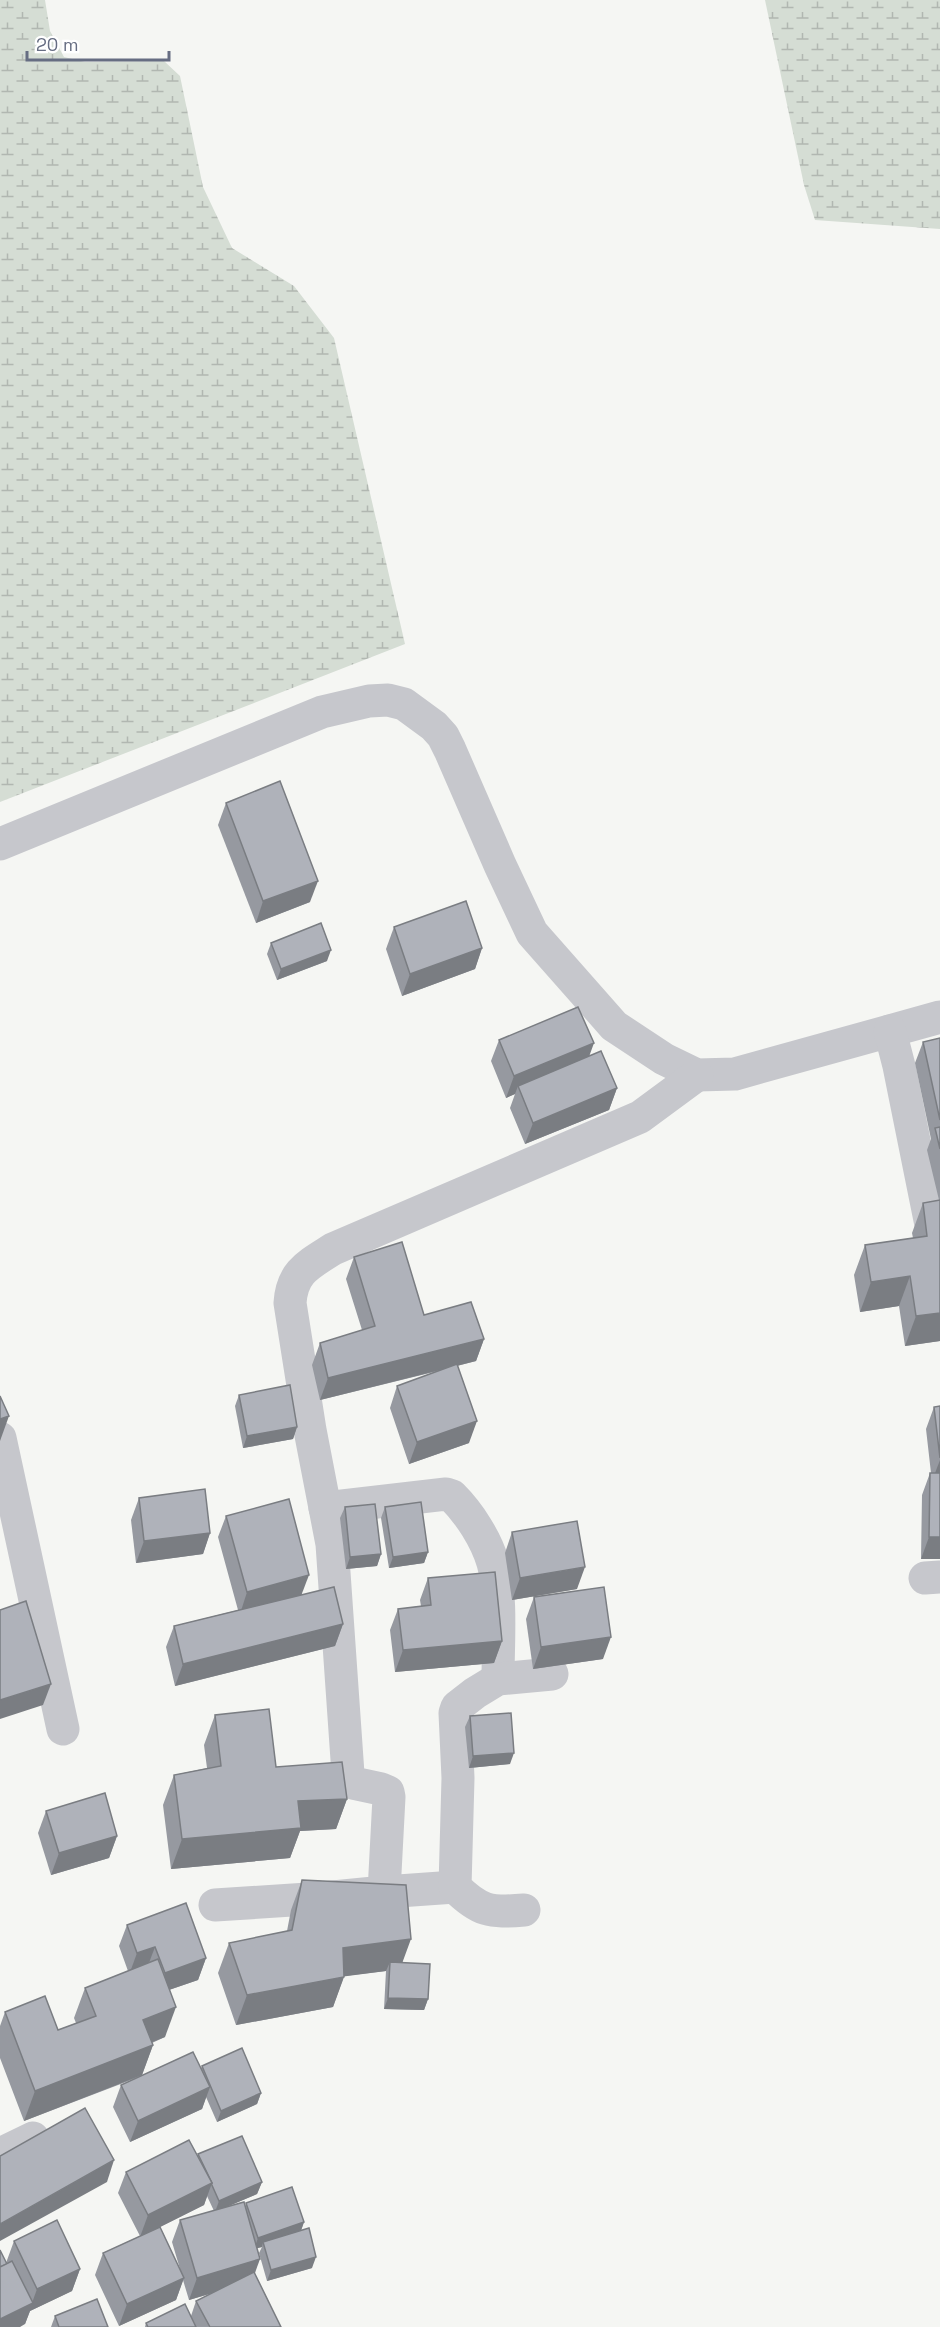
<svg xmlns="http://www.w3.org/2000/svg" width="940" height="2327" font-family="'Space Grotesk',sans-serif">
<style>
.wetland{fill:url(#wetland-marsh)}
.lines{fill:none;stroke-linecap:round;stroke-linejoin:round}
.street{stroke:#c6c7cc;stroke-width:33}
.wall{fill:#9699a0;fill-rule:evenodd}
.shaded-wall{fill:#7a7d82}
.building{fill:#afb2ba;stroke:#7a7d82;stroke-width:1.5}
</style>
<defs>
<pattern id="wetland-marsh" width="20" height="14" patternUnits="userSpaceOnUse" patternTransform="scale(1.5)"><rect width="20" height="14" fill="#d5ddd4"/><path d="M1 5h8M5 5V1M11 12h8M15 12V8" fill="none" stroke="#b1b7b1"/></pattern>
</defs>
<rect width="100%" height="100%" fill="#f5f6f3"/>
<g class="wetland">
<polygon points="0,0 45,0 50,31 64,57 85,62 164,61 180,76 203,187 232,248 294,286 334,338 405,644 0,802"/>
<polygon points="765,0 940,0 940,229 815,220 804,185"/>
</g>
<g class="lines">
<g class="street">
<polyline points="0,844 322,712 369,701 388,700 404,704 434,726 443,736 450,750 500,865 532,933 614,1026 664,1059 697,1075 735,1074 940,1017"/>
<polyline points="890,1031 899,1066 931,1225"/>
<polyline points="0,1438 63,1729"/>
<path d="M 325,1508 L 446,1494 L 452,1496 C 469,1513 486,1539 493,1563 C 502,1595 498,1645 498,1679"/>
<polyline points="925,1578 940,1577"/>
<polyline points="384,1892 455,1887"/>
<path d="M 215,1905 L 323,1898 L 384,1892 L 389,1797 L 388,1792 L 381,1789 L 353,1783 L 348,1774 L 332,1544 L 310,1430 L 290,1303 C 292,1272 308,1265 333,1249 L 640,1117 L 697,1075"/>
<path d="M 524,1910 C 490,1913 479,1911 455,1887 L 458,1778 L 455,1713 L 457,1707 L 475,1693 L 498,1679 L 552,1674"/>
<polyline points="0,2154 33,2138"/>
</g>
</g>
<g class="wall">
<polygon points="226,803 310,902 256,923 218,825"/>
<polygon points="394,927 482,948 475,969 402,996 386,949"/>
<polygon points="271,943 327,961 277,980 267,954"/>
<polygon points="940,1038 940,1341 905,1346 899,1306 860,1312 854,1275 865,1245 913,1238 912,1233 923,1203 939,1200 927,1150 931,1139 915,1063 923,1042"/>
<polygon points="499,1040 589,1056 617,1088 609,1110 525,1144 510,1108 515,1094 506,1098 491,1061"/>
<polygon points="354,1257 424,1315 484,1339 476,1361 457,1366 469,1443 409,1464 390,1408 397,1386 442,1370 320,1400 312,1365 320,1343 362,1330 346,1279"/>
<polygon points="239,1395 297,1427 293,1439 243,1448 235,1406"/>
<polygon points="940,1406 940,1559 921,1559 922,1495 930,1473 931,1473 926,1429 934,1407"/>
<polygon points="139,1498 210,1533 203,1554 136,1563 131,1520"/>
<polygon points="345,1507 381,1554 377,1566 346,1569 340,1518"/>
<polygon points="385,1507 428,1552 424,1563 389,1568 381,1518"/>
<polygon points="226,1516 302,1594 343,1624 335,1646 175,1686 166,1647 174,1626 238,1610 218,1537"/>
<polygon points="512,1532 577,1589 512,1600 505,1553"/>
<polygon points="428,1578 502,1641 494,1663 395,1672 390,1630 398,1609 421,1606 420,1600"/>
<polygon points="534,1597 603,1659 533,1669 526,1619"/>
<polygon points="215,1715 276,1767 347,1799 336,1829 300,1831 290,1858 171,1869 163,1805 174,1775 207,1768 204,1745"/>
<polygon points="470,1716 510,1764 469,1768 465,1727"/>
<polygon points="46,1811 117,1836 109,1858 51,1875 38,1833"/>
<polygon points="302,1880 403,1962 428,1999 424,2010 384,2009 386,1971 344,1976 333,2007 236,2025 218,1973 229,1943 287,1931 291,1910"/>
<polygon points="127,1925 206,1958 198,1980 169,1990 165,2037 152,2043 153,2045 142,2075 201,2068 202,2066 261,2093 257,2104 217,2122 206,2097 202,2109 130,2142 113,2107 121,2085 139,2077 24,2121 0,2058 0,2026 5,2012 58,2030 76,2023 74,2018 85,1988 128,1971 119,1946"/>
<path d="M 198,2154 L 262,2182 L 257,2194 L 228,2206 L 245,2207 L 246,2203 L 304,2222 L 301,2231 L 312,2268 L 267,2281 L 259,2253 L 262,2247 L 257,2248 L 255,2274 L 281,2327 L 145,2327 L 146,2323 L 191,2316 L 196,2301 L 213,2293 L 189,2300 L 183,2280 L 176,2300 L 119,2326 L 95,2275 L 103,2253 L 140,2236 L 118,2193 L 126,2172 L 198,2156 ZM 207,2196 L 214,2211 L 180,2220 L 172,2242 L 180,2269 L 160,2227 L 204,2205 Z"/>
<polygon points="14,2241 80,2269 72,2291 30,2311 25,2324 6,2263"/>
<polygon points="55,2316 108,2327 51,2327"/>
</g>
<g class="shaded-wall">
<polygon points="318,881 310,902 256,923 263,901"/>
<polygon points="482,948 475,969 402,996 410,974"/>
<polygon points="331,950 327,961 277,980 281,969"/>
<polygon points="594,1043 586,1065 518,1086 515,1094 506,1098 514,1076"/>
<polygon points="617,1088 609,1110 525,1144 533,1123"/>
<polygon points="910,1276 899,1306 860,1312 871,1282"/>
<polygon points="940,1313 940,1341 905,1346 916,1316"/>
<polygon points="484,1339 476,1361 320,1400 328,1378"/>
<polygon points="9,1416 0,1441 0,1419"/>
<polygon points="477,1421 469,1443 409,1464 417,1442"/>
<polygon points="297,1427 293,1439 243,1448 247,1436"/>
<polygon points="940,1460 940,1480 932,1481"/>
<polygon points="210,1533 203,1554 136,1563 144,1541"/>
<polygon points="929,1537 940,1537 940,1559 921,1559"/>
<polygon points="428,1552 424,1563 389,1568 393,1557"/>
<polygon points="381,1554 377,1566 346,1569 350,1557"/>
<polygon points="585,1567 577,1589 512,1600 520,1578"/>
<polygon points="309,1575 301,1596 240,1614 247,1592"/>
<polygon points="343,1624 335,1646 175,1686 183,1664"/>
<polygon points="611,1637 603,1659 533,1669 541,1647"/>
<polygon points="502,1641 494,1663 395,1672 403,1650"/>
<polygon points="51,1684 43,1705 0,1719 0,1700"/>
<polygon points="514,1753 510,1764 469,1768 473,1756"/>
<polygon points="347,1799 336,1829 300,1831 290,1858 171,1869 182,1839 298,1801"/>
<polygon points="117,1836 109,1858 51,1875 59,1853"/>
<polygon points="411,1939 400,1969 390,1962 386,1971 332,1978 343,1948"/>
<polygon points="155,1947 147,1968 129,1975 137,1953"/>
<polygon points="206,1958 198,1980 157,1994 165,1973"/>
<polygon points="344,1977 333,2007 236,2025 247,1995"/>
<polygon points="388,1998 428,1999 424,2010 384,2009"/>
<polygon points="176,2007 165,2037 132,2050 143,2020"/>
<polygon points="153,2045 142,2075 24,2121 35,2091"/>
<polygon points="210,2087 202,2109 130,2142 138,2121"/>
<polygon points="261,2093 257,2104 217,2122 221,2111"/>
<polygon points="114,2160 107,2182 0,2241 0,2224"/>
<polygon points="262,2182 257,2194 215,2212 219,2201"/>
<polygon points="212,2183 204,2205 140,2237 148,2215"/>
<polygon points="304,2222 300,2233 263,2242 262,2247 254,2249 258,2238"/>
<polygon points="316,2257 312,2268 267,2281 271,2270"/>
<polygon points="260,2259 252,2281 189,2300 197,2278"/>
<polygon points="80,2269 72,2291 30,2311 25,2324 20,2327 0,2327 0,2319 32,2303 37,2289"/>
<polygon points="184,2278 176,2300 119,2326 127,2304"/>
</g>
<g class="building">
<polygon points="280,781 318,881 263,901 226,803"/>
<polygon points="466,901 482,948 410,974 394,927"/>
<polygon points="321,923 331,950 281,969 271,943"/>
<polygon points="578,1007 594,1043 514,1076 499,1040"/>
<polygon points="940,1038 940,1120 923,1042"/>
<polygon points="601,1051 617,1088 533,1123 518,1086"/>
<polygon points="940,1127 940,1149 935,1128"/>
<polygon points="940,1200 940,1313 916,1316 910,1276 871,1282 865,1245 927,1236 923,1203"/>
<polygon points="402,1242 424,1315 471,1302 484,1339 328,1378 320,1343 375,1326 354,1257"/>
<polygon points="457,1364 477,1421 417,1442 397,1386"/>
<polygon points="290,1385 297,1427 247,1436 239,1395"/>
<polygon points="0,1396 9,1416 0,1419"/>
<polygon points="940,1406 940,1458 934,1407"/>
<polygon points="930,1473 940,1473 940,1537 929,1537"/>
<polygon points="205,1489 210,1533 144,1541 139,1498"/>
<polygon points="289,1499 309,1575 247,1592 226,1516"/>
<polygon points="421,1502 428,1552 393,1557 385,1507"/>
<polygon points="375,1504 381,1554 350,1557 345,1507"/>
<polygon points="577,1521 585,1567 520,1578 512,1532"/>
<polygon points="495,1572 502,1641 403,1650 398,1609 431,1605 428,1578"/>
<polygon points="334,1587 343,1624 183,1664 174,1626"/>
<polygon points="604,1587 611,1637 541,1647 534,1597"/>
<polygon points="26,1601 51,1684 0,1700 0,1610"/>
<polygon points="269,1709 276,1767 342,1762 347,1799 298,1801 301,1828 182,1839 174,1775 221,1766 215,1715"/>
<polygon points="511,1713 514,1753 473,1756 470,1716"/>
<polygon points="105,1793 117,1836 59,1853 46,1811"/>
<polygon points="302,1880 406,1885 411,1939 343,1948 344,1977 247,1995 229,1943 292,1930"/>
<polygon points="186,1903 206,1958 165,1973 155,1947 137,1953 127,1925"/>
<polygon points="158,1959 176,2007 143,2020 153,2045 35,2091 5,2012 45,1996 58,2030 96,2016 85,1988"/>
<polygon points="390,1962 430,1964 428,1999 388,1998"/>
<polygon points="242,2048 261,2093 221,2111 202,2066"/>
<polygon points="193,2052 210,2087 138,2121 121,2085"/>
<polygon points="85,2108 114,2160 0,2224 0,2156"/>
<polygon points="242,2136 262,2182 219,2201 211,2183 212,2183 198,2154"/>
<polygon points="189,2140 212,2183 148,2215 126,2172"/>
<polygon points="292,2187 304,2222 258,2238 246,2203"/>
<polygon points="244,2202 260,2259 197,2278 180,2220"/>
<polygon points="57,2220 80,2269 37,2289 14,2241"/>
<polygon points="160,2227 184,2278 127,2304 103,2253"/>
<polygon points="309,2228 316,2257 271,2270 263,2242"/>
<polygon points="0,2250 7,2264 0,2267"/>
<polygon points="12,2261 33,2303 0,2319 0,2267"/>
<polygon points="254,2272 281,2327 210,2327 196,2301"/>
<polygon points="97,2299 108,2327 59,2327 55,2316"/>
<polygon points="185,2304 196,2327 148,2327 146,2323"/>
</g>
<path d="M27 51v9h142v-9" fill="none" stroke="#666d82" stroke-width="3"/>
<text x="36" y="51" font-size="18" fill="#666d82" stroke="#ffffff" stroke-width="4.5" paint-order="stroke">20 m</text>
</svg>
